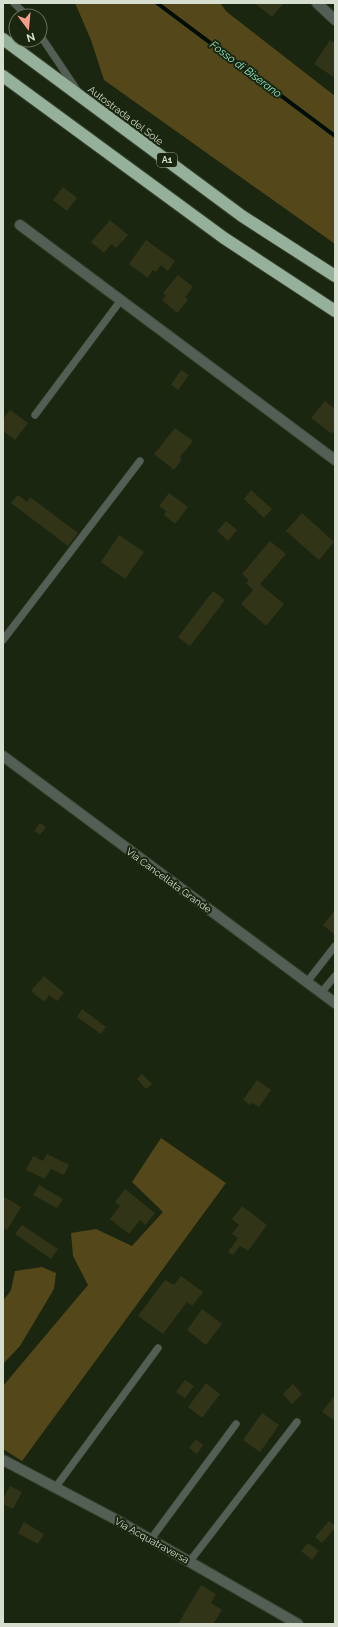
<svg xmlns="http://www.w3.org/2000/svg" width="338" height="1627" font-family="Raleway,sans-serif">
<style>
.forest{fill:#54471a}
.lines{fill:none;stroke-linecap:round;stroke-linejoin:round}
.stream{stroke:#010d08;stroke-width:4}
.building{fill:#323418}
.lane-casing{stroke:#34402a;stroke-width:8}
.street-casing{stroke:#34402a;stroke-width:12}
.highway-casing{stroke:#34402a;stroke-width:14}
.lane{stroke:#535e55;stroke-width:7}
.street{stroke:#535e55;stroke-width:10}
.highway{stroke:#96b19b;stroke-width:12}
.labels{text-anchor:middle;stroke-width:4;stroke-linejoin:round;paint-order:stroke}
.shield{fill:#1a260f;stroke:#9ea795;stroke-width:1}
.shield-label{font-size:9px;font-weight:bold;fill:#d6decf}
.street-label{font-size:10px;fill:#d6decf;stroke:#1a260f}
.water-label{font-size:11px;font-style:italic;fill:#8ee6c9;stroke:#1a260f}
</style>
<rect width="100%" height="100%" fill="#1a260f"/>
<g class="forest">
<polygon points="75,3 220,3 227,12 335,96 335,244 104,80 91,40"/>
<polygon points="161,1138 226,1183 22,1461 3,1449 3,1386 88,1285 73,1256 71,1233 96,1229 132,1246 163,1212 132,1182"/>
<polygon points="42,1267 56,1273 54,1289 20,1346 3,1364 3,1301 11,1290 15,1271"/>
</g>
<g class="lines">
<polyline class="stream" points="157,3 335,136"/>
</g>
<g class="building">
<polygon points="257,3 284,3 272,17 256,4"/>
<polygon points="330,40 335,43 335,78 314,64"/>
<polygon points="63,187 77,198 67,211 53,200"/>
<polygon points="110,220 128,235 116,248 111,244 104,253 91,242"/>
<polygon points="146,240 175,261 168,271 161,265 156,272 153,270 148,278 129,264"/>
<polygon points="178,275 193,287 185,297 188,300 177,313 162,300 166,296 163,293"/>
<polygon points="181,370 189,375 178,390 171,385"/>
<polygon points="325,401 335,409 335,430 332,434 311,418"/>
<polygon points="10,410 28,423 15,440 3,431 3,419"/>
<polygon points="175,428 193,441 180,457 182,459 174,470 154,454"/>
<polygon points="251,490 272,509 264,518 244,499"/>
<polygon points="169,493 188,507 175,524 164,515 166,511 159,506"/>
<polygon points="18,495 27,502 30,497 78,533 68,546 11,503"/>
<polygon points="302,513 334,542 319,560 286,531"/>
<polygon points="226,521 237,530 228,541 217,531"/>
<polygon points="119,535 144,552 125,579 101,562"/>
<polygon points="270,541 286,554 260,584 284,604 266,626 241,604 253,590 246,583 249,580 242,574"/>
<polygon points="213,591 225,600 190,646 178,637"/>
<polygon points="40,823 46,827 40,835 34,831"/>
<polygon points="335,910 335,935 323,925"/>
<polygon points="44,976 64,993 57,1001 49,995 44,1002 31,991"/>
<polygon points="82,1009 106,1027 101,1034 77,1017"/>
<polygon points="142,1074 152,1084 146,1089 137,1079"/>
<polygon points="257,1080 271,1090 259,1107 252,1103 250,1105 243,1100"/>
<polygon points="47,1154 69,1165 64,1175 51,1169 45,1179 26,1170 33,1156 43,1161"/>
<polygon points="39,1185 63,1199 57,1208 33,1195"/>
<polygon points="125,1189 155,1213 145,1225 140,1220 129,1234 110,1219 120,1206 115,1202"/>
<polygon points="3,1196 21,1207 7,1230 3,1228"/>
<polygon points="242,1206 267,1225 248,1251 240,1246 233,1255 228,1252 238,1238 232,1234 239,1225 232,1219"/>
<polygon points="22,1225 58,1249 51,1259 15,1234"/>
<polygon points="181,1276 203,1292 192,1306 187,1302 163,1334 138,1316 165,1280 174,1285"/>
<polygon points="202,1309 222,1324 206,1345 187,1330"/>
<polygon points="185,1380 194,1386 185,1398 176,1392"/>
<polygon points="206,1383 220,1394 202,1418 188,1407"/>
<polygon points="293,1384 302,1394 292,1404 283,1394"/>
<polygon points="335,1395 335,1421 322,1412"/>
<polygon points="262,1413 279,1425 260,1452 243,1440"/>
<polygon points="196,1439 203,1445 197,1454 189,1448"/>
<polygon points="10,1486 22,1492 13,1509 3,1504 3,1499"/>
<polygon points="329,1521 335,1526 335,1528 322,1543 315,1537"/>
<polygon points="24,1522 44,1534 38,1544 18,1533"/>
<polygon points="308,1543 319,1551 312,1560 301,1551"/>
<polygon points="201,1585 216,1594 211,1603 222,1610 213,1624 203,1624 199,1622 198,1624 178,1624"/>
</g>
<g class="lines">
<g class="lane-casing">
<g id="lane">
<polyline points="14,3 27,16"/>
<polyline points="40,35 77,90"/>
<polyline points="35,415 121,300"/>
<polyline points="3,640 140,461"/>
<polyline points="307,982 335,946"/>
<polyline points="321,993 335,976"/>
<polyline points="55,1488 158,1348"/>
<polyline points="151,1539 236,1424"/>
<polyline points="190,1561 297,1422"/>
</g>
</g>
<g class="street-casing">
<g id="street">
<polyline points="317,3 335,20"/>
<polyline points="20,225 335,460"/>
<polyline points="3,756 335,1003"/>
<polyline points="3,1460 115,1519 298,1624"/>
</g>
</g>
<g class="highway-casing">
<g id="highway">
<polyline points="3,39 242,216 335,276"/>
<polyline points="3,76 224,238 335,311"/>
</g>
</g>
<use href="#lane" class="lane"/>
<use href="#street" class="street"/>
<use href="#highway" class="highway"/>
</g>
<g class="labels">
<rect class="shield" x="157" y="153" width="20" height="14" rx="3"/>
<g class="shield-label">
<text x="167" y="163">A1</text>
</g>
<g class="street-label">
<text transform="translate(126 115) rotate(37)" y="4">Autostrada del Sole</text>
<text transform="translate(169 880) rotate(36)" y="4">Via Cancellata Grande</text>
<text transform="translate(152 1540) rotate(29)" y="4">Via Acquatraversa</text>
</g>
<g class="water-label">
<text transform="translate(246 69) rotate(37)" y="4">Fosso di Biserano</text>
</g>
</g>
<rect width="338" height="1627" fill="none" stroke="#d6decf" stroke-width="8"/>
<g transform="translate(28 28) rotate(164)"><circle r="19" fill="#1a260f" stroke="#65705c"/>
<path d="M0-3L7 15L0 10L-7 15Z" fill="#f49e89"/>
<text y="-6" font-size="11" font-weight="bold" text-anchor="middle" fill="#d6decf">N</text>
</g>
</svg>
